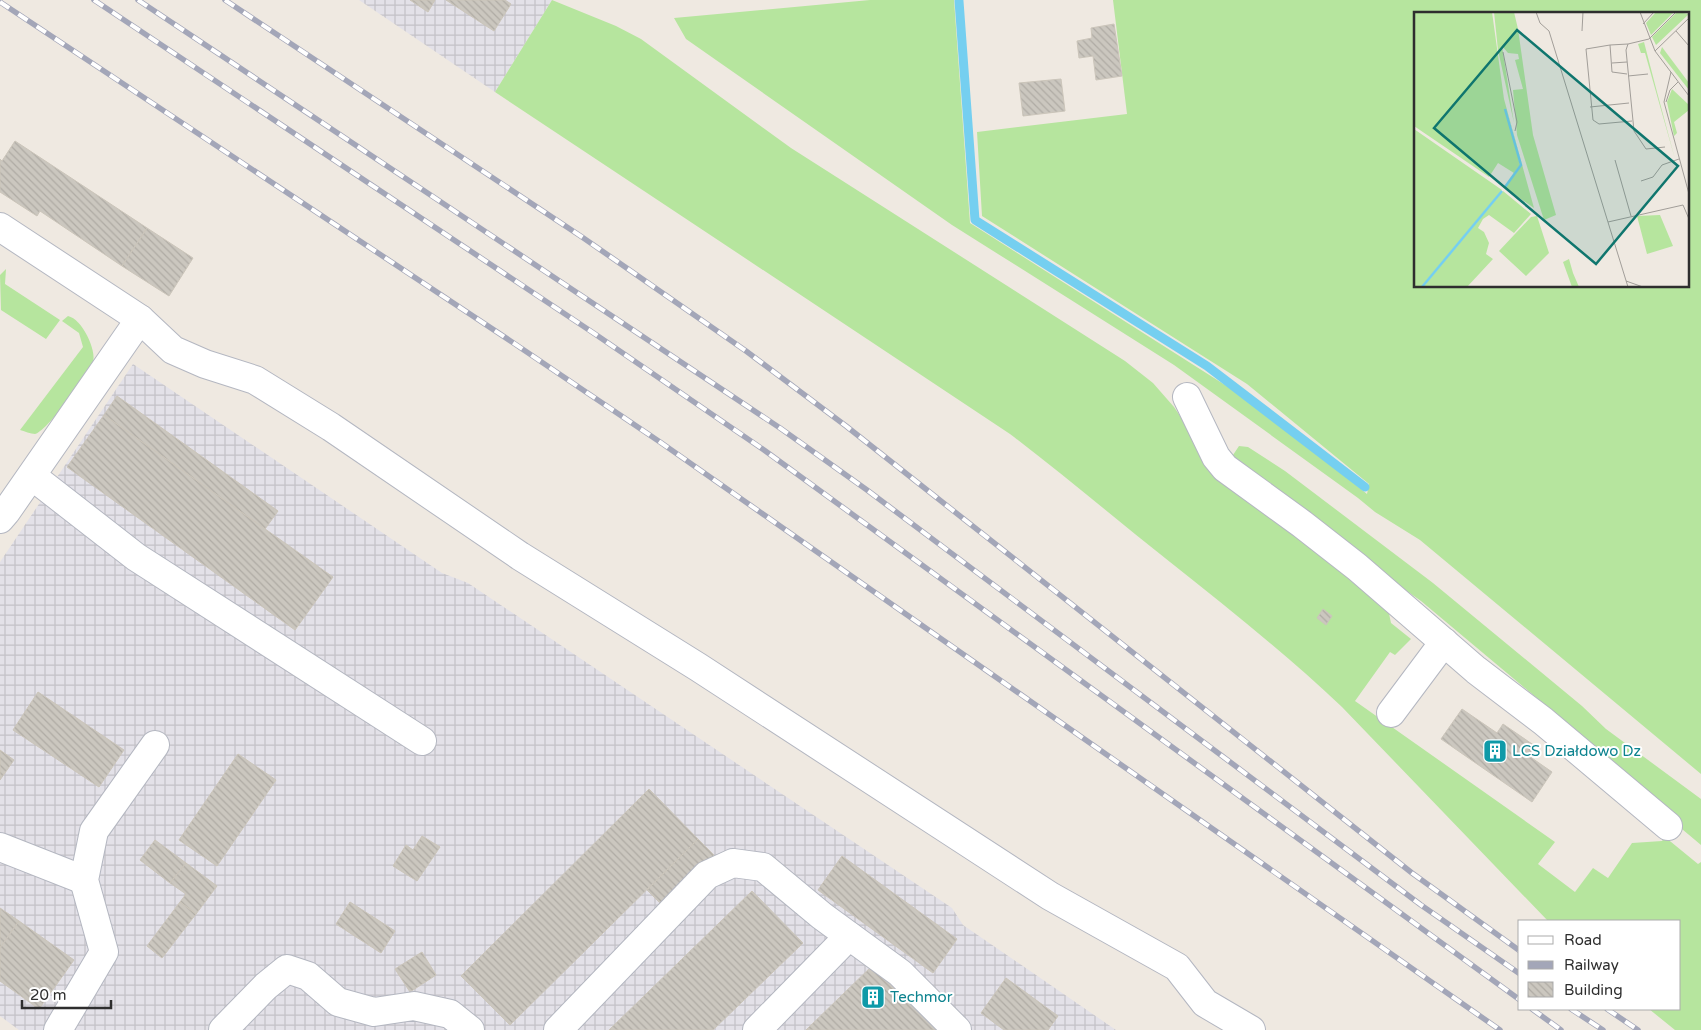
<svg xmlns="http://www.w3.org/2000/svg" width="1701" height="1030" font-family="'Varela Round',sans-serif">
<style>
.industrial{fill:url(#industrial-grid)}
.grass{fill:#b6e59e;fill-rule:evenodd}
.lines{fill:none;stroke-linecap:round;stroke-linejoin:round}
.stream{stroke:#75cff0;stroke-width:9}
.building{fill:url(#building-back-hatch);stroke:#cbc5ba}
.minor-casing{stroke:#b4b7c1;stroke-width:30}
.minor{stroke:#fff;stroke-width:28}
.rail-casing{stroke:#a3a6b8;stroke-width:5.5}
.rail{stroke:#fff;stroke-width:4;stroke-dasharray:11;stroke-linecap:butt}
.labels{text-anchor:middle;stroke-width:4;stroke-linejoin:round;paint-order:stroke}
.culture-label{font-size:15px;fill:#0d838f;stroke:#fff;text-anchor:start}
.inset-river{fill:none;stroke:#75cff0;stroke-width:2.5}
.inset-road{fill:none;stroke:#a29e99;stroke-width:1}
.view{fill:#0f766e;fill-opacity:0.15;stroke:#0f766e;stroke-width:2.5}
.inset-edge{fill:none;stroke:#2e2e2e;stroke-width:2.5}
</style>
<defs>
<pattern id="industrial-grid" width="8" height="8" patternUnits="userSpaceOnUse" patternTransform="scale(1.25)"><rect width="8" height="8" fill="#e3e1e8"/><path d="M0 4h8M4 0v8" fill="none" stroke="#c3c1c7"/></pattern>
<pattern id="building-back-hatch" width="6" height="6" patternUnits="userSpaceOnUse" patternTransform="scale(1.25)"><rect width="6" height="6" fill="#cbc7bf"/><path d="M-1 5l2 2M0 0l6 6M5-1l2 2" fill="none" stroke="#afaba4"/></pattern>
</defs>
<rect width="100%" height="100%" fill="#efe9e1"/>
<g class="industrial">
<polygon points="359,0 552,0 495,92"/>
<polygon points="133,364 442,573 468,583 952,908 963,925 1116,1030 19,1030 0,1016 0,562"/>
</g>
<g class="grass">
<path d="M 552,0 L 616,26 L 641,39 L 791,148 L 1125,361 L 1153,383 L 1174,407 L 1224,481 L 1293,531 L 1388,609 L 1391,623 L 1411,639 L 1395,655 L 1390,652 L 1355,701 L 1555,842 L 1538,864 L 1575,892 L 1593,868 L 1608,878 L 1632,843 L 1662,841 L 1665,837 L 1698,864 L 1701,862 L 1701,1030 L 1675,1030 L 1649,1009 L 1680,1009 L 1680,921 L 1548,921 L 1342,707 C 1287,655 1229,609 1170,562 C 1117,520 1065,476 1010,434 L 495,92 Z"/>
<path d="M 870,0 L 954,0 L 970,223 L 1266,411 L 1367,494 L 1369,484 L 1247,384 L 982,216 L 977,132 L 1127,114 L 1113,0 L 1701,0 L 1701,774 L 1420,540 L 1375,512 L 1358,498 L 1174,365 L 952,225 L 716,60 L 686,39 L 674,18 ZM 1415,14 L 1687,14 L 1687,286 L 1415,286 Z"/>
<polygon points="6,269 5,284 60,320 46,339 1,310 0,275"/>
<path d="M 68,316 C 82,319 97,350 93,363 C 90,374 45,433 35,434 C 31,434 24,431 20,430 L 83,347 L 79,333 L 62,321 Z"/>
<polygon points="1239,446 1248,447 1285,471 1433,583 1582,706 1606,729 1701,799 1701,845 1676,824 1680,818 1421,601 1377,570 1231,458"/>
</g>
<g class="lines">
<polyline class="stream" points="959,1 975,220 1207,366 1365,487"/>
</g>
<g class="building">
<polygon points="410,0 435,0 428,12"/>
<polygon points="446,0 505,0 511,4 494,31"/>
<polygon points="1114,24 1122,76 1096,80 1093,56 1079,58 1077,41 1092,38 1091,28"/>
<polygon points="1061,79 1065,111 1023,116 1019,83"/>
<polygon points="15,141 147,228 122,266 40,211 37,216 0,192 0,159 2,161"/>
<polygon points="147,228 193,258 169,296 122,266"/>
<polygon points="117,396 278,511 265,529 104,415"/>
<polygon points="104,415 333,577 295,630 67,467"/>
<polygon points="1323,609 1332,616 1326,625 1317,618"/>
<polygon points="38,692 124,750 99,787 13,730"/>
<polygon points="1462,709 1497,733 1503,724 1535,746 1529,756 1552,772 1532,802 1441,739"/>
<polygon points="0,750 14,760 0,780"/>
<polygon points="238,754 276,780 217,866 179,840"/>
<polygon points="649,789 698,839 510,1025 461,976"/>
<polygon points="422,836 440,847 417,881 393,866 406,845 413,850"/>
<polygon points="698,839 714,855 663,906 647,890"/>
<polygon points="155,840 186,863 170,883 140,860"/>
<polygon points="842,856 957,939 933,973 818,890"/>
<polygon points="186,863 217,886 196,914 180,902 186,894 170,883"/>
<polygon points="752,891 803,943 713,1030 609,1030"/>
<polygon points="180,902 196,914 162,958 147,946"/>
<polygon points="350,902 395,931 381,953 336,924"/>
<polygon points="0,908 19,921 0,948"/>
<polygon points="19,921 74,960 39,1009 0,981 0,948"/>
<polygon points="422,952 436,975 410,992 395,969"/>
<polygon points="874,964 937,1030 806,1030"/>
<polygon points="1006,978 1058,1016 1048,1030 1004,1030 981,1013"/>
</g>
<g class="lines">
<g class="minor-casing">
<g id="minor">
<polyline points="0,227 140,319 173,350 205,364 255,380 331,427 520,556 698,667 1050,896 1177,967 1205,1003 1251,1030"/>
<polyline points="1187,397 1216,457 1225,468 1302,524 1357,567 1476,670 1543,721 1668,826"/>
<polyline points="32,476 136,557 422,741"/>
<polyline points="0,519 6,512 140,319"/>
<polyline points="1391,713 1444,642"/>
<polyline points="0,847 84,880"/>
<polyline points="58,1030 104,952 84,880 94,831 155,745"/>
<polyline points="223,1030 266,986 287,969 308,976 338,1002 374,1012 414,1006 450,1014 470,1030"/>
<polyline points="558,1030 707,875 733,863 763,867 822,916 900,973 957,1030"/>
<polyline points="757,1030 849,936"/>
</g>
</g>
<use href="#minor" class="minor"/>
<g class="rail-casing">
<g id="rail">
<polyline points="94,0 595,334 764,450 1520,1000"/>
<polyline points="138,0 780,428 867,490 1421,905 1520,974"/>
<polyline points="225,0 582,237 746,351 846,426 1412,873 1520,951"/>
<polyline points="0,2 512,342 660,442 1500,1030"/>
<polyline points="1532,1009 1561,1030"/>
<polyline points="1571,1009 1603,1030"/>
<polyline points="1607,1009 1638,1030"/>
</g>
</g>
<use href="#rail" class="rail"/>
</g>
<defs>
<g id="building-square" transform="scale(1.25)"><rect x="-9" y="-9" width="18" height="18" rx="4" fill="#0f9aa8" stroke="#fff"/><path d="M-4-6H4V6H1V3H-1V6H-4ZM-2.5-4.3h1.7v1.8h-1.7ZM.8-4.3h1.7v1.8H.8ZM-2.5-1h1.7V.8h-1.7ZM.8-1h1.7V.8H.8Z" fill="#fff"/></g>
</defs>
<g fill-rule="evenodd">
<use href="#building-square" x="1495" y="751"/>
<use href="#building-square" x="873" y="997"/>
</g>
<g class="labels">
<g class="culture-label">
<text x="1512" y="756">LCS Działdowo Dz</text>
<text x="890" y="1002">Techmor</text>
</g>
</g>
<g transform="translate(1414 12)">
<rect width="275" height="275" fill="#efe9e1"/>
<path d="M 0,0 L 78,0 L 90,87 L 120,196 L 91,176 L 108,153 L 92,96 L 106,153 L 100,161 L 84,151 L 75,165 L 0,114 ZM 80,0 L 100,0 L 104,17 L 119,123 L 142,203 L 130,208 L 103,123 L 99,78 L 109,77 L 101,48 L 105,47 L 104,42 L 94,41 L 88,34 L 100,111 L 84,38 ZM 242,0 L 260,0 L 237,23 L 232,11 ZM 263,0 L 275,2 L 242,33 L 238,25 ZM 230,30 L 243,80 L 261,147 L 231,41 L 227,41 L 224,32 ZM 248,35 L 275,71 L 275,78 L 246,41 ZM 258,77 L 275,93 L 275,98 L 260,110 L 263,121 L 260,124 L 253,90 ZM 0,117 L 88,178 L 7,275 L 0,275 ZM 89,179 L 117,202 L 100,221 L 75,203 L 69,207 L 64,216 L 70,220 L 75,231 L 72,242 L 79,247 L 53,275 L 9,275 ZM 246,203 L 259,234 L 233,242 L 223,204 ZM 123,204 L 135,241 L 112,264 L 85,239 L 117,205 ZM 155,247 L 159,261 L 165,275 L 158,275 L 149,250 Z" fill="#b6e59e"/>
<path class="inset-river" d="M 91,175 L 107,153 L 91,97M 8,275 L 88,179"/>
<path class="inset-road" d="M 122,0 L 126,11 L 135,19 L 214,275M 226,0 L 241,39 L 275,84M 229,12 L 240,0M 168,19 L 169,0M 262,19 L 275,34M 196,33 L 172,37 L 179,108 L 185,112 L 218,109M 241,39 L 275,6M 89,40 L 103,110 L 101,119M 198,51 L 213,50M 257,60 L 250,90 L 275,182M 213,62 L 198,60 L 196,33 L 214,32M 214,64 L 234,62M 252,90 L 256,78 L 264,70M 176,95 L 215,91M 251,135 L 232,137 L 220,119 L 212,38 L 214,32 L 235,27 L 262,0M 201,148 L 217,204M 227,169 L 239,165 L 248,153 L 265,147M 194,210 L 269,193 L 275,207M 212,269 L 229,275"/>
<path class="view" d="M 103,18 L 264,154 L 182,252 L 20,116 Z"/>
<rect width="275" height="275" class="inset-edge"/>
</g>
<rect x="1518" y="920" width="162" height="90" fill="#ffffff" stroke="#ababab"/>
<rect x="1528" y="936" width="25" height="8" fill="#ffffff" stroke="#ababab"/>
<text x="1564" y="945" font-size="15" fill="#2e2e2e">Road</text>
<rect x="1528" y="961" width="25" height="8" fill="#a3a6b8" stroke="#ababab"/>
<text x="1564" y="970" font-size="15" fill="#2e2e2e">Railway</text>
<rect x="1528" y="982" width="25" height="15" fill="url(#building-back-hatch)" stroke="#ababab"/>
<text x="1564" y="995" font-size="15" fill="#2e2e2e">Building</text>
<path d="M22 1000v8h89v-8" fill="none" stroke="#2e2e2e" stroke-width="2.5"/>
<text x="30" y="1000" font-size="15" fill="#2e2e2e" stroke="#ffffff" stroke-width="4" paint-order="stroke">20 m</text>
</svg>
